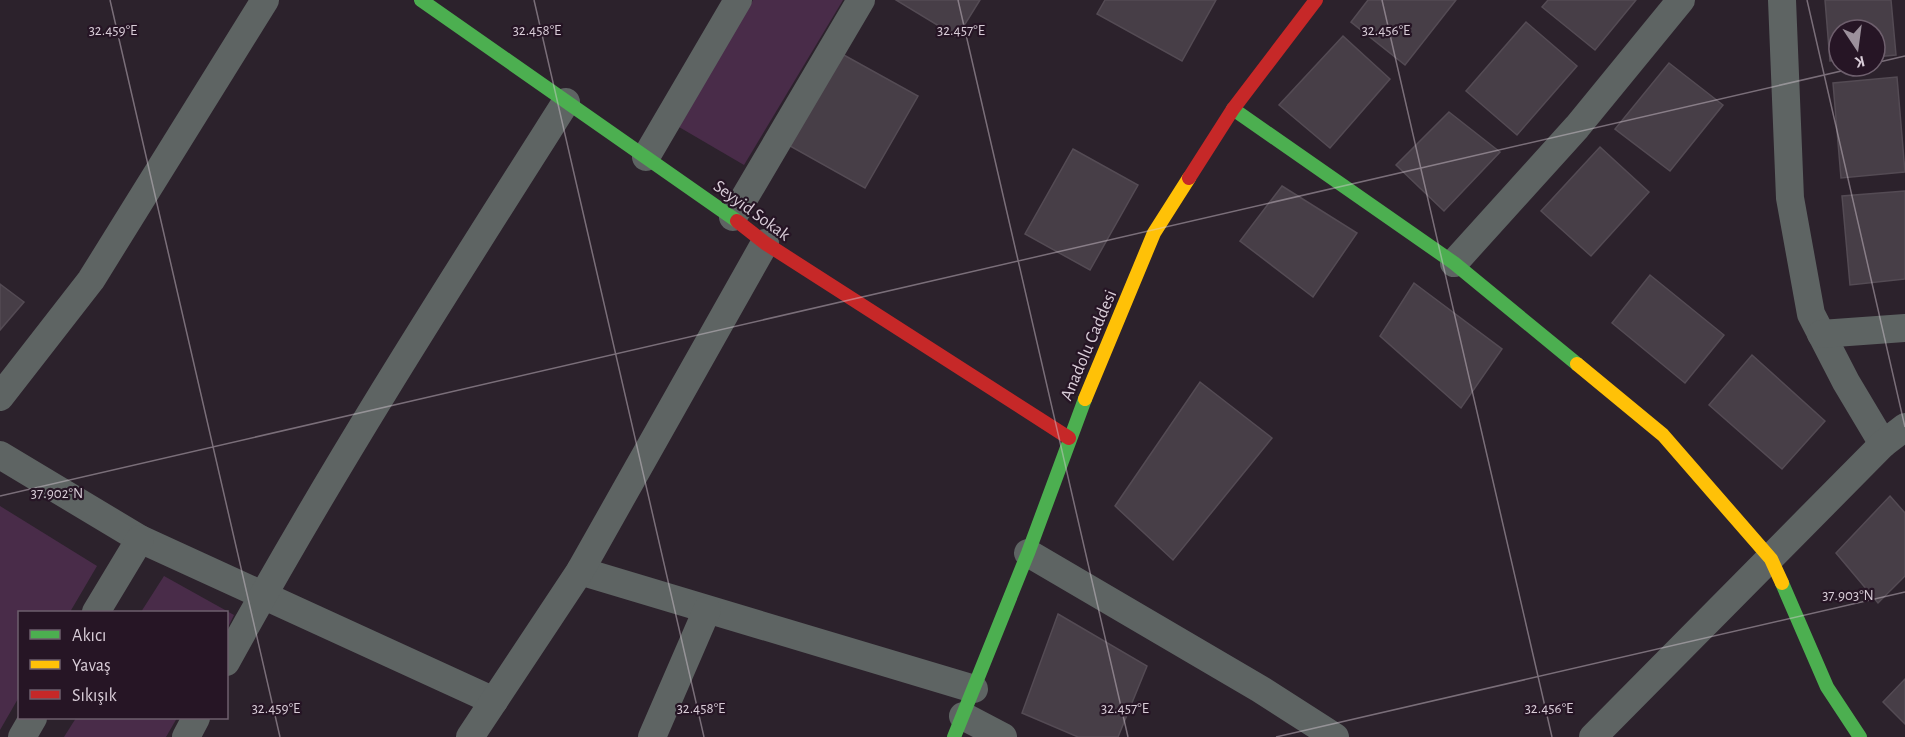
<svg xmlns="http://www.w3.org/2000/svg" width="1905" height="737" font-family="'Alegreya Sans',sans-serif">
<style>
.green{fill:#492c49}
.building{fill:#473e47;stroke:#544b54;stroke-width:1.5}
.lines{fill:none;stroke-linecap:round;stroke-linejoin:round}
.street{stroke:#5e6463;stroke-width:28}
.fast{stroke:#4caf50;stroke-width:14}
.slow{stroke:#ffc107;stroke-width:14}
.jam{stroke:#c62828;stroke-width:14}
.ticks{fill:none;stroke:#d9cdd8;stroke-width:1.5;stroke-opacity:0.45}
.labels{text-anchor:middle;stroke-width:4.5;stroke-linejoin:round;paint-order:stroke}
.street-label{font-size:18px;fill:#d9cdd8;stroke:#261525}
.ticks-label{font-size:15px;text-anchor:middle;fill:#d9cdd8;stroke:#261525;stroke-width:4.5;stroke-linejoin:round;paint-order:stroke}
</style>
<rect width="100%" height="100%" fill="#2c222c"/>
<g class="green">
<polygon points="753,0 843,0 744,165 679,127"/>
<polygon points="0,506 97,566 70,612 20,612 19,697 0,730"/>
<polygon points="164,576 234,615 227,629 226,612 141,612"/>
<polygon points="76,718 177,718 166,737 64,737"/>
</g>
<g class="building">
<polygon points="896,0 980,0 957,37"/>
<polygon points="1105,0 1216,0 1182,61 1097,14"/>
<polygon points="1368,0 1456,0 1405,65 1351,22"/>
<polygon points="1548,0 1636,0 1595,50 1542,7"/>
<polygon points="1825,0 1891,0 1896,55 1875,57 1875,30 1839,30 1839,60 1830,61"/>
<polygon points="1526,22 1577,66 1517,135 1466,91"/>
<polygon points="1343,36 1390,79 1330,148 1279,105"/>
<polygon points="842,54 918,96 865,188 790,146"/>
<polygon points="1669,63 1723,105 1670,171 1615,129"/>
<polygon points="1897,77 1905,172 1841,178 1833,83"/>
<polygon points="1449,112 1500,152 1444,211 1396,165"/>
<polygon points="1600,147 1649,192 1591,256 1541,211"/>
<polygon points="1073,149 1138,185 1090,270 1025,234"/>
<polygon points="1282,186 1357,233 1313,297 1240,241"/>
<polygon points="1905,191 1905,279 1850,285 1842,196"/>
<polygon points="1650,275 1724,335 1685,383 1612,323"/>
<polygon points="1414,283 1502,349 1461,408 1380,336"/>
<polygon points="0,284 24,302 0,330"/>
<polygon points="1752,355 1825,421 1782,469 1709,405"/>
<polygon points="1200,382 1272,438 1173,560 1115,506"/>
<polygon points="1890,496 1905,513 1905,576 1878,603 1836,553"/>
<polygon points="1058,614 1147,666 1118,737 1078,737 1022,713"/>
<polygon points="1905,679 1905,724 1883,702"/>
</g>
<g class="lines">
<g class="street">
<polyline points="1782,0 1790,198 1811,314 1846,382 1883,444"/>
<polyline points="646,157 738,0"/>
<polyline points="733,217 861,0"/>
<polyline points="1454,263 1577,127 1681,0"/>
<polyline points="1821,334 1905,328"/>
<polyline points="0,397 91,280 265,0"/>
<polyline points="0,455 140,539 494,701"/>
<polyline points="1028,553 1260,689 1335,737"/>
<polyline points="580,571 974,689"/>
<polyline points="96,612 140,539"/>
<path d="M 226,662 C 331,470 449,286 566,102"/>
<polyline points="963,716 1003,737"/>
<polyline points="22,737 33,718"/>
<polyline points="186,737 196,718"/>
<polyline points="470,737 580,571 765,243"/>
<polyline points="652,737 707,610"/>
<polyline points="1593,737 1883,444 1905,427"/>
</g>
<g class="fast">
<polyline points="421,0 737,221"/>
<polyline points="1233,109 1454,263 1577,364"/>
<polyline points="1782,583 1827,687 1860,737"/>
<polyline points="954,737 1028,553 1085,399"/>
</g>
<g class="slow">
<polyline points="1577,364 1663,435 1771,559 1782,583"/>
<polyline points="1085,399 1154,233 1189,178"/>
</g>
<g class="jam">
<polyline points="1189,178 1233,109 1316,0"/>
<polyline points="737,221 765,243 1069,438"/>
</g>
</g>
<path class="ticks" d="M 110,0 L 280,737M 534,0 L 704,737M 958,0 L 1128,737M 1382,0 L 1552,737M 1807,0 L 1905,427M 1875,63 L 1905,56M 0,496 L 1863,66M 1276,737 L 1905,592"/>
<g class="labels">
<g class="street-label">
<text transform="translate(752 210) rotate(36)" y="6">Seyyid Sokak</text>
<text transform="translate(1088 345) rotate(-67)" y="6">Anadolu Caddesi</text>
</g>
</g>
<g class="ticks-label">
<text x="113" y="35">32.459°E</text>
<text x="537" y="35">32.458°E</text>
<text x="961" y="35">32.457°E</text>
<text x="1386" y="35">32.456°E</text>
<text x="57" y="498">37.902°N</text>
<text x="1848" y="600">37.903°N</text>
<text x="276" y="713">32.459°E</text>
<text x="701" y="713">32.458°E</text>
<text x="1125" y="713">32.457°E</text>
<text x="1549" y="713">32.456°E</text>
</g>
<rect x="18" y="611" width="210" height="108" fill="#261525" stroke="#6e5f6d" stroke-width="1.5"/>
<rect x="30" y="630" width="30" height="9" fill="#4caf50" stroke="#6e5f6d" stroke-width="1.5"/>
<text x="72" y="641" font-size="18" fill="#d9cdd8">Akıcı</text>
<rect x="30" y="660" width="30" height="9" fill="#ffc107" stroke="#6e5f6d" stroke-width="1.5"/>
<text x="72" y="671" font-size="18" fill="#d9cdd8">Yavaş</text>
<rect x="30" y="690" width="30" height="9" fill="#c62828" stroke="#6e5f6d" stroke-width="1.5"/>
<text x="72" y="701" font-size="18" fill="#d9cdd8">Sıkışık</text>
<g transform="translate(1857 48) rotate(167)"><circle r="28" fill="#261525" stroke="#6e5f6d" stroke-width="1.5"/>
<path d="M0-4.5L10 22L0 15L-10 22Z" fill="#9c919c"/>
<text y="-9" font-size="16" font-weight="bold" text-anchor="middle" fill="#d9cdd8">K</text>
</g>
</svg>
